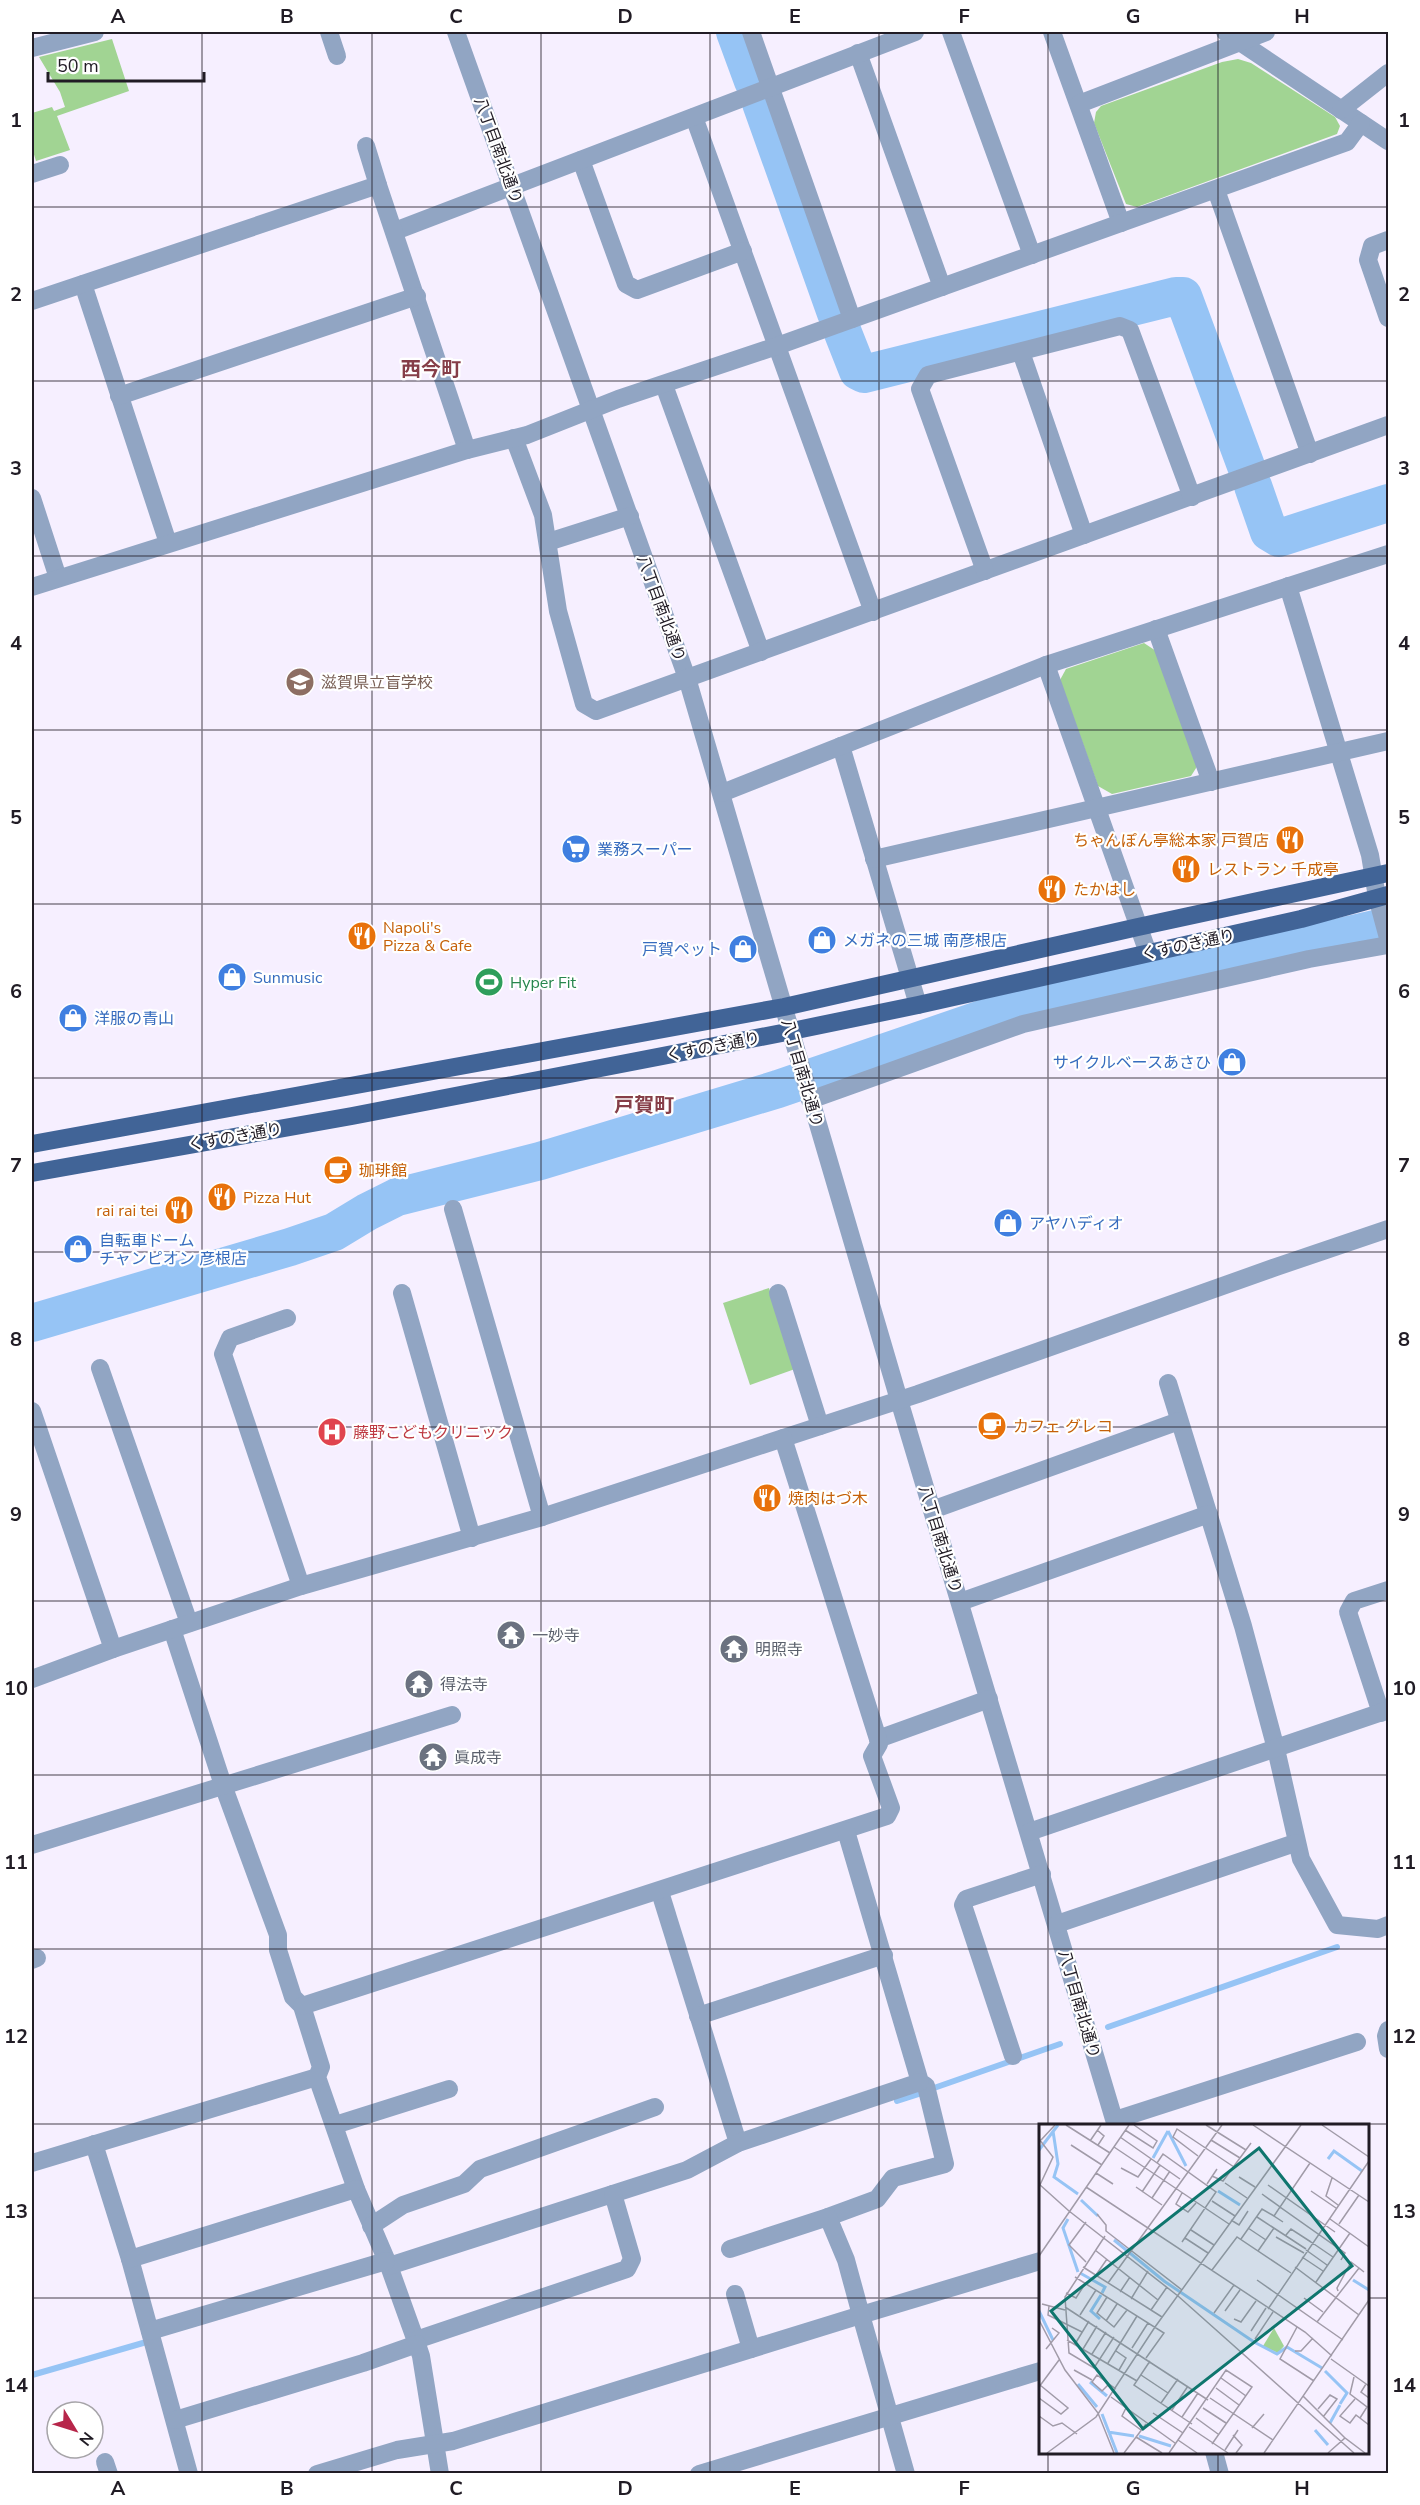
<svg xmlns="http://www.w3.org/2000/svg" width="1420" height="2505" font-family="'Nunito Sans','Noto Sans JP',sans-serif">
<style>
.green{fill:#a1d493}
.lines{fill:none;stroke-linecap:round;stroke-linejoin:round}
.stream{stroke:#96c4f5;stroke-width:6}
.river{stroke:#96c4f5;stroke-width:38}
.minor{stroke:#91a5c3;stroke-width:18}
.major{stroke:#416497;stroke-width:18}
.grid{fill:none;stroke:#211c25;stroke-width:1.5;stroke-opacity:0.55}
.labels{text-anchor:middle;stroke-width:4.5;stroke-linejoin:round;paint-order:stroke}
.street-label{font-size:16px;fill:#211c25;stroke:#fff}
.education-label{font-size:16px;fill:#785e54;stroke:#fff;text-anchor:start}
.food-label{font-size:16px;fill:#c56008;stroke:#fff;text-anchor:start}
.shop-label{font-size:16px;fill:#366cbe;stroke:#fff;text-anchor:start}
.leisure-label{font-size:16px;fill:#27864d;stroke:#fff;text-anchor:start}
.health-label{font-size:16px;fill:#be3a42;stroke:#fff;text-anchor:start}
.worship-label{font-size:16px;fill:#5b616d;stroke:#fff;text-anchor:start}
.quarter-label{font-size:20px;font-weight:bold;fill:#863e48;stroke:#fff}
.inset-river{fill:none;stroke:#96c4f5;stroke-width:3}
.inset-road{fill:none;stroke:#a19ba8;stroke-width:1.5}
.view{fill:#0f766e;fill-opacity:0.15;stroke:#0f766e;stroke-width:3}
.inset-edge{fill:none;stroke:#211c25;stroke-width:3}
.neatline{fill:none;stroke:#211c25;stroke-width:2}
.grid-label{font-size:20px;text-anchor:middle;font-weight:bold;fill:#211c25}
</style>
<rect width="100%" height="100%" fill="#f6efff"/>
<g class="green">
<polygon points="112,39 129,91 57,116 70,150 36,161 32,148 32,113 52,107 54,111 65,107 60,92 39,57"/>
<polygon points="1238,59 1251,63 1335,117 1340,126 1337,134 1137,207 1126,204 1094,123 1096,112 1101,106 1222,62"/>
<polygon points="1144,643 1156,651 1198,765 1191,776 1112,794 1098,786 1060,680 1066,669"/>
<polygon points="769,1288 795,1369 750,1385 723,1303"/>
</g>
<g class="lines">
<g class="stream">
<polyline points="1108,2027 1337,1947"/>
<polyline points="934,2088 1060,2044"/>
<polyline points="897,2101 922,2093"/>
<polyline points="32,2375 143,2343"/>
</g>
<g class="river">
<polyline points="735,32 753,81"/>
<polyline points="761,103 836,313"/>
<polyline points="843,333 858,371 864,374 1176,296 1183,296 1246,466"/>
<polyline points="1253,486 1269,532 1279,538 1388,503"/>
<polyline points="32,1323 290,1247 334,1232 367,1212 397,1197 540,1161 778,1089 985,1018 1388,926"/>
</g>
<g class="minor">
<polyline points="329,32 337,56"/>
<polyline points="456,32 687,678 899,1400 1116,2126"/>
<polyline points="751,32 852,319"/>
<polyline points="951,32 1032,255"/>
<polyline points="1052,32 1121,223"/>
<polyline points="1225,32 1388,141"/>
<polyline points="32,48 95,32"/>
<polyline points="858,53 942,287"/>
<polyline points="1079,104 1266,32"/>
<polyline points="1341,110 1388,73"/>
<polyline points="694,117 873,612"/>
<polyline points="366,146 378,185"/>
<polyline points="581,160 626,284 637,290 743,251"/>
<polyline points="32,174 60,165"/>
<polyline points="1216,190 1310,454"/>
<polyline points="395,231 915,32"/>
<polyline points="1388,240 1372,246 1368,260 1388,318"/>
<polyline points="83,284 168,543"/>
<polyline points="32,301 378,185 467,450"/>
<polyline points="1021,352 1084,535"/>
<polyline points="664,385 761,652"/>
<polyline points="119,396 417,296"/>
<polyline points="514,438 543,515 558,611 584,704 596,711 1388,425"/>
<polyline points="32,498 58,578"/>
<polyline points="548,542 630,516"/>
<polyline points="985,571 920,389 928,375 1120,326 1130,330 1192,497"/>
<polyline points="1288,586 1370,855 1377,897 1388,938"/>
<polyline points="32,587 467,450 527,435 618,399 777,346 1347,142 1361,123"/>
<polyline points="1156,629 1211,782"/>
<polyline points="1046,665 1148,953"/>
<polyline points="841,746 918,1005"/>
<polyline points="722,793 1046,665 1388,554"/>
<polyline points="874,859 1388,741"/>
<polyline points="810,1100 1023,1024 1309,959 1388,945"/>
<polyline points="453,1209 542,1517"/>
<polyline points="402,1293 472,1538"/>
<polyline points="778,1293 820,1426"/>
<polyline points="287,1318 230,1338 223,1354 301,1586"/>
<polyline points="100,1368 189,1623"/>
<polyline points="1168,1383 1243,1626 1276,1749 1301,1859 1337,1925 1378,1929 1388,1925"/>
<polyline points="32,1411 113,1649"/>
<polyline points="932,1510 1179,1421"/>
<polyline points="960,1602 1209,1514"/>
<polyline points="172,1629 223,1785 278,1935 278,1950 293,1997 302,2006 321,2067 317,2077 356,2189 389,2266 417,2344 421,2356 440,2474"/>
<polyline points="32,1679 113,1649 301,1586 542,1517 918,1394 1276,1267 1388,1229"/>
<polyline points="1381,1713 1348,1612 1354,1601 1388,1590"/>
<polyline points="878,1739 989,1699"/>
<polyline points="1029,1832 1388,1710"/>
<polyline points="32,1845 452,1715"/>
<polyline points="660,1892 738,2143"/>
<polyline points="1057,1924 1295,1843"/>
<polyline points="32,1960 37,1958"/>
<polyline points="302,2006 887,1816 891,1808 872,1756 879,1744 878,1739 783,1438"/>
<polyline points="698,2016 884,1955"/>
<polyline points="1388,2030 1386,2036 1388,2049"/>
<polyline points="1013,2056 963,1905 966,1899 1042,1874"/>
<polyline points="1115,2120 1357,2042"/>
<polyline points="335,2125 449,2089"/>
<polyline points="94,2144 130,2259 189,2474"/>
<polyline points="32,2163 317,2077"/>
<polyline points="828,2217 877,2199 893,2178 945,2164 926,2086 920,2082 846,1831"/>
<polyline points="371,2226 403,2205 464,2184 480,2169 655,2107"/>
<polyline points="730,2249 828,2217 846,2260 861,2315 1040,2261"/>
<polyline points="130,2259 356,2189"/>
<polyline points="389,2266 687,2170 738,2143 920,2082"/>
<polyline points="735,2294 751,2349"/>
<polyline points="150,2331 386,2261"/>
<polyline points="416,2340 627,2269 632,2259 613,2194"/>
<polyline points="175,2420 363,2363 417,2344"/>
<polyline points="1214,2452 1220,2474"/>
<polyline points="105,2462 109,2474"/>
<polyline points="317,2474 397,2450 453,2441 861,2315 906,2474"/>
<polyline points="699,2474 1040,2371"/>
</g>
<g class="major">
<polyline points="32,1144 784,1007 1138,927 1388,873"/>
<polyline points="32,1173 352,1116 792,1031 918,1005 1301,919 1388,895"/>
</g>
</g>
<path class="grid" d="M 202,32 L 202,2474M 372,32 L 372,2474M 541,32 L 541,2474M 710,32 L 710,2474M 879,32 L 879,2474M 1048,32 L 1048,2126M 1218,32 L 1218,2126M 32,207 L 1388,207M 32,381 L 1388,381M 32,556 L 1388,556M 32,730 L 1388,730M 32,904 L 1388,904M 32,1078 L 1388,1078M 32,1252 L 1388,1252M 32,1427 L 1388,1427M 32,1601 L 1388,1601M 32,1775 L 1388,1775M 32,1949 L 1388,1949M 32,2124 L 1388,2124M 32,2298 L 1040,2298M 1368,2298 L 1388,2298M 1048,2452 L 1048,2474M 1218,2452 L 1218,2474"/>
<defs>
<g id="school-disc" transform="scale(1.5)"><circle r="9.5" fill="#8d6e63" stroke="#fff"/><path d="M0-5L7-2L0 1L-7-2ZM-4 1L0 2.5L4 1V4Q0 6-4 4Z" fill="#fff"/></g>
<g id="restaurant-disc" transform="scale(1.5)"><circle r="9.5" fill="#e8710a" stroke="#fff"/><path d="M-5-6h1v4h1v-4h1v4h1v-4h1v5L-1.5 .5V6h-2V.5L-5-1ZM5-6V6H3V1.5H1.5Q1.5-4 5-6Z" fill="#fff"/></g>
<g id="supermarket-disc" transform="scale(1.5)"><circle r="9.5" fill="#3f7fe0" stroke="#fff"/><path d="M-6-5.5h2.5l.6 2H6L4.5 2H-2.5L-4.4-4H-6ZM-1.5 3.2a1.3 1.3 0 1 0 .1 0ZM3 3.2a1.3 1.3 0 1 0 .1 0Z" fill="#fff"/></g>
<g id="shop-disc" transform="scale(1.5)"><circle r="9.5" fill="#3f7fe0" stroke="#fff"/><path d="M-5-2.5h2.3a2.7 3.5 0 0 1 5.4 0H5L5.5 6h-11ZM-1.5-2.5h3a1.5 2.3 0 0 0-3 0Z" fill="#fff"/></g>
<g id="stadium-disc" transform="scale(1.5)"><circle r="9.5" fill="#2e9e5b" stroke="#fff"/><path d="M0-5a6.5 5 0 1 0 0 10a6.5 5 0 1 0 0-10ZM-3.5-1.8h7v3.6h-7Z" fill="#fff"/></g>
<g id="cafe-disc" transform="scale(1.5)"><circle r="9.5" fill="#e8710a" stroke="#fff"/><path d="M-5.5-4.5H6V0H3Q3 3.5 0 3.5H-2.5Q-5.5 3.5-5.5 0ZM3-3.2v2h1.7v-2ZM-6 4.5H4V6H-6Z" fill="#fff"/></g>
<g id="hospital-disc" transform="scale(1.5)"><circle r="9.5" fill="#e0444e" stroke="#fff"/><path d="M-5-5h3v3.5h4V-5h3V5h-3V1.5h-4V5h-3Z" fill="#fff"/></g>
<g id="temple-disc" transform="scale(1.5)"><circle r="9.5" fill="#6b7280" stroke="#fff"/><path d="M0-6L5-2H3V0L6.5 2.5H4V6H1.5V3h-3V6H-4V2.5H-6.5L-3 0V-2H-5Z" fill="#fff"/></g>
</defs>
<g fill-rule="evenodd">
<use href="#school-disc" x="300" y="682"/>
<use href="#restaurant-disc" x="1290" y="840"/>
<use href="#supermarket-disc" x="576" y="849"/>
<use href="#restaurant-disc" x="1186" y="869"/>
<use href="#restaurant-disc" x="1052" y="889"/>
<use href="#restaurant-disc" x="362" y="936"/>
<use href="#shop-disc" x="822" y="940"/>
<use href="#shop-disc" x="743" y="949"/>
<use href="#shop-disc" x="232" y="977"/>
<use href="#stadium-disc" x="489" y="982"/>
<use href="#shop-disc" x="73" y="1018"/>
<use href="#shop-disc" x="1232" y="1062"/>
<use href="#cafe-disc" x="338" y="1170"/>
<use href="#restaurant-disc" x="222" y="1197"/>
<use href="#restaurant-disc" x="179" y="1210"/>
<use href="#shop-disc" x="1008" y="1223"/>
<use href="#shop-disc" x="78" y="1249"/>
<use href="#cafe-disc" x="992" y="1426"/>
<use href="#hospital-disc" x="332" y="1432"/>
<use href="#restaurant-disc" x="767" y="1498"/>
<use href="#temple-disc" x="511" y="1635"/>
<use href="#temple-disc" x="734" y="1649"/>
<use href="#temple-disc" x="419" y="1684"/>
<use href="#temple-disc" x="433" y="1757"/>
</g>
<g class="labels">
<g class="street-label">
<text transform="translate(499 150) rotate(70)" y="6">八丁目南北通り</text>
<text transform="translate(662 608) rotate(70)" y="6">八丁目南北通り</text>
<text transform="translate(1188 944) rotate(-12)" y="6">くすのき通り</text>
<text transform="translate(713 1046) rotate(-11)" y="6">くすのき通り</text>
<text transform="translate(803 1073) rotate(74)" y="6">八丁目南北通り</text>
<text transform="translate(235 1136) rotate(-10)" y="6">くすのき通り</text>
<text transform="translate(941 1539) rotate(73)" y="6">八丁目南北通り</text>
<text transform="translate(1080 2004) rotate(74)" y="6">八丁目南北通り</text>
</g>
<g class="education-label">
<text x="321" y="688">滋賀県立盲学校</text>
</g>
<g class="food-label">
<text x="1269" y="846" text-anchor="end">ちゃんぽん亭総本家 戸賀店</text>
<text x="1207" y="875">レストラン 千成亭</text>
<text x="1073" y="895">たかはし</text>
<text x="383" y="933">Napoli's<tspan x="383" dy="18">Pizza &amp; Cafe</tspan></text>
<text x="359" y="1176">珈琲館</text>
<text x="243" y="1203">Pizza Hut</text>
<text x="158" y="1216" text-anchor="end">rai rai tei</text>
<text x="1013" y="1432">カフェ グレコ</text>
<text x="788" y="1504">焼肉はづ木</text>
</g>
<g class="shop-label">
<text x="597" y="855">業務スーパー</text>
<text x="843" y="946">メガネの三城 南彦根店</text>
<text x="722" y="955" text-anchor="end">戸賀ペット</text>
<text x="253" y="983">Sunmusic</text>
<text x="94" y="1024">洋服の青山</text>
<text x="1211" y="1068" text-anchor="end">サイクルベースあさひ</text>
<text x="1029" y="1229">アヤハディオ</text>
<text x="99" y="1246">自転車ドーム<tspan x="99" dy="18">チャンピオン 彦根店</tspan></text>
</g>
<g class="leisure-label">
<text x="510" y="988">Hyper Fit</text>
</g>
<g class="health-label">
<text x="353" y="1438">藤野こどもクリニック</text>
</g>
<g class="worship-label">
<text x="532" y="1641">一妙寺</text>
<text x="755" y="1655">明照寺</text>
<text x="440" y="1690">得法寺</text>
<text x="454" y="1763">眞成寺</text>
</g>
<g class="quarter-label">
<text x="431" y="376">西今町</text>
<text x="644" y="1112">戸賀町</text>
</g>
</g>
<g transform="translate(1039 2124)">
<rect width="330" height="330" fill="#f6efff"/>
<path d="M 235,204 L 245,222 L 239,229 L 224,222 Z" fill="#a1d493"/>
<path class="inset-river" d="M 14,7 L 19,40 L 15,53 L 39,70M 129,7 L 147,42M 0,26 L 19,1M 114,34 L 129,7M 289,35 L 295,27 L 323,47M 179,67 L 201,81M 42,76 L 59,92M 29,95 L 24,104 L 39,148M 75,116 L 125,157 L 215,218 L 238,230 L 248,223 L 283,244M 41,149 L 66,163 L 63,169M 314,156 L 330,166M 0,187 L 14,216M 61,195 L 52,187 L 62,171M 286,247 L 308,269 L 301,280M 51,258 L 68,272M 39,260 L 58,283M 63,290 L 78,329M 291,299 L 301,281M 276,306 L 289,321M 69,308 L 95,312M 100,312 L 132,322"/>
<path class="inset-road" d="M 27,1 L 71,29M 167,1 L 207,26M 214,1 L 330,78M 283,1 L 330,33M 58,6 L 65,12 L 59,21M 86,6 L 114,24 L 118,17 L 95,1M 81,13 L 141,55M 0,15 L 14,33 L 0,63M 2,16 L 16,1M 172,16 L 201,34M 51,17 L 62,1M 32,21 L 63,41M 75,23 L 190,100M 159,32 L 134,13 L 138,5 L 195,43M 118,39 L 124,30 L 177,68 L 143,118M 271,39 L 241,83 L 306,129 L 302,136M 82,44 L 99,53 L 112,35M 57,49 L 74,60M 173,52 L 184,57 L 212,19M 200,53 L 216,63M 293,54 L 287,72 L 299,81M 186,59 L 208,74M 0,60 L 30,87M 168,60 L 178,45M 229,61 L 296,108M 47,63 L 266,208 L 293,232M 97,63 L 123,81M 272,67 L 297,84M 103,68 L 121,41M 143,69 L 137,80 L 149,88 L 157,79M 223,70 L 241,83 L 235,92 L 244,98M 113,74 L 131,47M 173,77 L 196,92M 30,87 L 139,172 L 315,329M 58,90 L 67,101 L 67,107 L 143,166M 218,93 L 267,125M 291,95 L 330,123M 192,96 L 200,101 L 209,87M 47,98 L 30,121 L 47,138M 300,100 L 320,71M 209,104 L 227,116M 152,106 L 175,121M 247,111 L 252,105 L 272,118M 66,112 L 26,173 L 30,229 L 55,244 L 75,213M 237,113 L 265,129M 146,114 L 169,129M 202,115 L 223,85 L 235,92M 272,118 L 294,133M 56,126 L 119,176M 267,126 L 288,141M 219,127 L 235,104M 0,132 L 90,1M 263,133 L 284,147M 44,143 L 123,193M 256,143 L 320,191M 173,146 L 198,113 L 252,149M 57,151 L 68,135M 36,153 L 125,209 L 107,234M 218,156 L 304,216M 277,158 L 311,109M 69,159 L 183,1M 299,167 L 298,164 L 312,138 L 320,144M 81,168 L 91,153M 27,169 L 37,174 L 46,160M 68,173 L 58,189 L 75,203 L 88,186M 265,174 L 284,188M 92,175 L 109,147M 3,180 L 26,186M 10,182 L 9,191 L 43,208M 26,183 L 169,276M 229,185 L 330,37M 112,186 L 128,163M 186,187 L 201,166M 175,189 L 195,161M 41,191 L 57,166M 195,195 L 202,198 L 217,177M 0,196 L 26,246 L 59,289 L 75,329M 67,197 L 78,180M 278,198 L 320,144 L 325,148M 258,203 L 241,235 L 275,257M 212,207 L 227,184M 216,215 L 234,188M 28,216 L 98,257M 36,220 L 50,197M 93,224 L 109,199M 7,225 L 20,209 L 13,204M 44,225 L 58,202M 77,227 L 87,234 L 80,246M 256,227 L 262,227 L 274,214M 53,230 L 67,208M 292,235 L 330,262M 111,237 L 95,261 L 153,300M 69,239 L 98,192M 35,246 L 53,256M 102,251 L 129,269M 315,253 L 311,270 L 328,283 L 321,294M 182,254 L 207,272M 70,260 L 63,267 L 53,258 L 58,251 L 70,260 L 77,265M 327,260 L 322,268 L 330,274M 0,263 L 20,236M 177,264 L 200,281M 264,272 L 306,314M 72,273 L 136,319M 0,274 L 22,290 L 29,284 L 1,261M 171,274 L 234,316M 316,275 L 301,292 L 311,299 L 317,291 L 330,301M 122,279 L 139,255M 87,284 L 83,292 L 102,306M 164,284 L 187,299M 279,285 L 291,271 L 298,275 L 284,293M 133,286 L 149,262M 114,289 L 144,309M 0,292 L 14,302 L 23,299 L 38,310M 143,293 L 159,269M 157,294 L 179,310M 150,303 L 189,329M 213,304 L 225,290M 194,311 L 203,321 L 197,329M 97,313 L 123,329M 139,316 L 158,329M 186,326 L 199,306M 8,329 L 57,293 L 116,203 L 262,1M 85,329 L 107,300M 130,329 L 187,246 L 213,263 L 173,320M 225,329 L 330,176M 289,329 L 306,314 L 326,329"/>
<path class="view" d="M 220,24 L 313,142 L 104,305 L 12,187 Z"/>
<rect width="330" height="330" class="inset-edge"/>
</g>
<rect width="1420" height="2505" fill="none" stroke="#ffffff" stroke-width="66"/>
<g transform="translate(75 2430) rotate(128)"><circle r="28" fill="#ffffff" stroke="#a6a4a8" stroke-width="1.5"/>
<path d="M0-4.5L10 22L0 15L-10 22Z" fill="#b7264a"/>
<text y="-9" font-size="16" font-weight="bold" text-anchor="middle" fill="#211c25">N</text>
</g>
<path d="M48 72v9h156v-9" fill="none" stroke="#211c25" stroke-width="3"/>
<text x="57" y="72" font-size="18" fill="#211c25" stroke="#ffffff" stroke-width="4.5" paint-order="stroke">50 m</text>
<rect x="33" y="33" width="1354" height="2439" class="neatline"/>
<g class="grid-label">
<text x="118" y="23">A</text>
<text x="287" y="23">B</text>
<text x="456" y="23">C</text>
<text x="625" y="23">D</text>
<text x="795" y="23">E</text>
<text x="964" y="23">F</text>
<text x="1133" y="23">G</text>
<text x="1302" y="23">H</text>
<text x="16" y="127">1</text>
<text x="1404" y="127">1</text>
<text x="16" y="301">2</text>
<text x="1404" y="301">2</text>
<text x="16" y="475">3</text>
<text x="1404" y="475">3</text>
<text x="16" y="650">4</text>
<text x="1404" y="650">4</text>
<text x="16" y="824">5</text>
<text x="1404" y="824">5</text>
<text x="16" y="998">6</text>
<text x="1404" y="998">6</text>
<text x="16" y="1172">7</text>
<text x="1404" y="1172">7</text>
<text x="16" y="1346">8</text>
<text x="1404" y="1346">8</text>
<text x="16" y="1521">9</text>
<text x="1404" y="1521">9</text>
<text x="16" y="1695">10</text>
<text x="1404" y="1695">10</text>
<text x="16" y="1869">11</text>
<text x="1404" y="1869">11</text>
<text x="16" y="2043">12</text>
<text x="1404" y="2043">12</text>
<text x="16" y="2218">13</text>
<text x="1404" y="2218">13</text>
<text x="16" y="2392">14</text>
<text x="1404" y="2392">14</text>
<text x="118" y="2495">A</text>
<text x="287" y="2495">B</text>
<text x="456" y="2495">C</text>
<text x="625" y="2495">D</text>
<text x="795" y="2495">E</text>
<text x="964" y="2495">F</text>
<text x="1133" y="2495">G</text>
<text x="1302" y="2495">H</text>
</g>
</svg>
